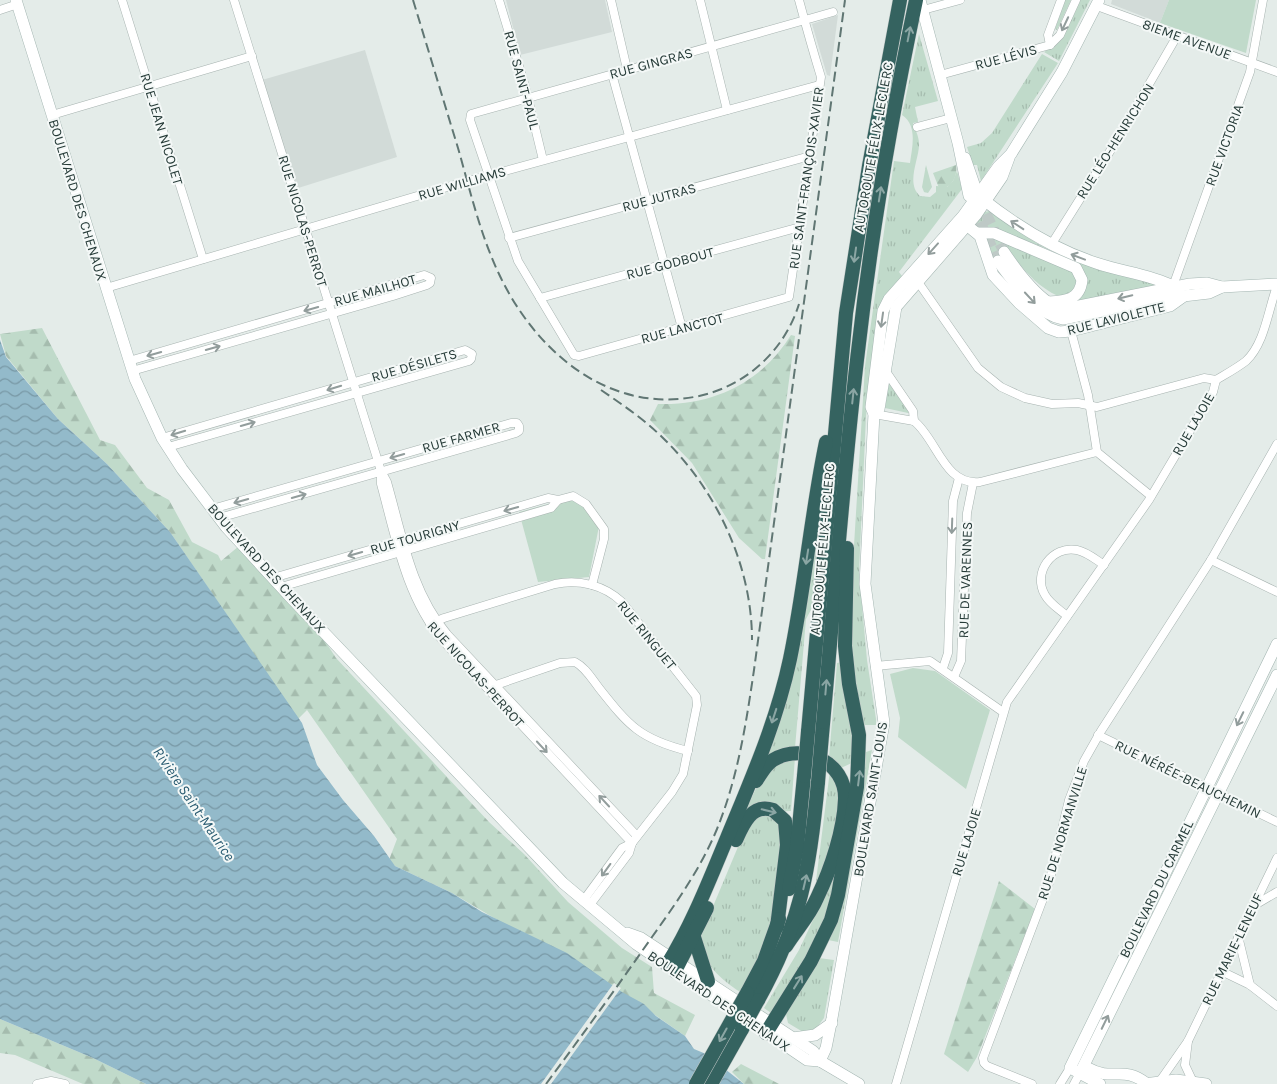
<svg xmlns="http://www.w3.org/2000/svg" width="1277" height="1084" font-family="Karla,sans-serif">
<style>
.built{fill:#d2dbd8}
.grass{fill:url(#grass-tufts)}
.forest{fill:url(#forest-firs)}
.park{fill:#c0daca}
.water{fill:url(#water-waves)}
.pier{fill:#e4ece9}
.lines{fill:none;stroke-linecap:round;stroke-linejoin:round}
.secondary-tunnel{stroke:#bec9c6;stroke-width:11;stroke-dasharray:11 5.5;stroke-linecap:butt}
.street-casing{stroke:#a7b3b0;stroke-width:9}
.secondary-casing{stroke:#a4b6b2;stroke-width:12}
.highway-casing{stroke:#c2c8c7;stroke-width:15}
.street{stroke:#fff;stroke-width:8}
.secondary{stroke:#fff;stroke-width:11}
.highway{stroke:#356360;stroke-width:14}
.rail{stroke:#607673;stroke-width:2;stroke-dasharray:10 5;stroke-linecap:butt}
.highway-bridge-casing{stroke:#c2c8c7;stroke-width:15;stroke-linecap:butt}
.highway-bridge{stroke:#356360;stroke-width:14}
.oneway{stroke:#929d9c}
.oneway2{stroke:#8ba6a4}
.labels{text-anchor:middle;stroke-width:4;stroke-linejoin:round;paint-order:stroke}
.street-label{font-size:14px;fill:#263b38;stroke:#f4f8f7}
.water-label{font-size:15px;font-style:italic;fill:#275a70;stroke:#f4f8f7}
</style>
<defs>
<pattern id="grass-tufts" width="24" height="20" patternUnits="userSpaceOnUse" patternTransform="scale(1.25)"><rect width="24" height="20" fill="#c0daca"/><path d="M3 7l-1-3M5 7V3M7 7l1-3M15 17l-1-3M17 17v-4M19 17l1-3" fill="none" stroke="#a5bcae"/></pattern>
<pattern id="forest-firs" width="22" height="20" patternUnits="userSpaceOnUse" patternTransform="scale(1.25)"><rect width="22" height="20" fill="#c0daca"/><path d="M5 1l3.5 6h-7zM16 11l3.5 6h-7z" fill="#a5bcae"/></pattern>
<pattern id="water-waves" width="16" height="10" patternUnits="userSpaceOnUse" patternTransform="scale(1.25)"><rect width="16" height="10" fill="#93baca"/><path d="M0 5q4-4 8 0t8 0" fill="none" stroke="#7898a5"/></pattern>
</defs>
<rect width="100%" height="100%" fill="#e4ece9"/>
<g class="built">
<polygon points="506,0 605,0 612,32 520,55"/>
<polygon points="1112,0 1169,0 1160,23 1111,4"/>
<polygon points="838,15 830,76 827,75 812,24"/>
<polygon points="365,50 397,157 295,189 262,80"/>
</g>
<g class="grass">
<polygon points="1065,0 1071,0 1057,30 1055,29"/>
<polygon points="1080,0 1090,0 1059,61 1044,52 1061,40"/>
<path d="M 919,34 L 938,101 L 915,107 L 918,122 L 913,123 C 915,129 919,137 919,143 C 920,158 905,183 920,196 L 930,197 L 936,192 L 936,186 L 947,187 L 953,181 L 957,171 L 962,189 L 899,272 L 902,276 L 883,299 L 879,308 L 866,416 L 859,573 L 867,660 L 876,719 L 876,725 L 863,725 L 852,681 L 849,627 L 865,366 L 894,161 L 910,163 C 912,147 918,126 902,115 Z"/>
<polygon points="1042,54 1058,63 981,181 977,165 973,165 967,147 981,143 992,133"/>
<polygon points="926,165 932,187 928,193 924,192 922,187"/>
<polygon points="989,211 1038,244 1060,254 997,229 976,224 985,212"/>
<path d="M 990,237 L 1070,268 L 1078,283 L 1071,294 L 1058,296 C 1035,285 1021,267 1007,247 L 995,265 L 988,241 Z"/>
<polygon points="1074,261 1155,283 1156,286 1076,301 1086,289 1077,263"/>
<polygon points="889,383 909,412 908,413 885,408"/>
<polygon points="815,525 819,526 812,608 806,619 795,748 765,760"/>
<polygon points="842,662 856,761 841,768 829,757 837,663"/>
<polygon points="872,750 838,942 828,940 864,778 866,752"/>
<polygon points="795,757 791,811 744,814 758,784 774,764"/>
<path d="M 830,770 C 851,798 830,852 818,881 L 816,881 Z"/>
<path d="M 765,812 L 783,826 L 771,920 L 759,957 L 740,992 C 721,979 699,962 701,935 L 748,823 Z"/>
<polygon points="841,860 823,931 771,1013 764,1008 799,950"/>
<polygon points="819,958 834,960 824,1018 815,1030 803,1032 788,1023 786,1014"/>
</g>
<g class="forest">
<path d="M 956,165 C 958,176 951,190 939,188 L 933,173 Z"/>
<polygon points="42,328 100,440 115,445 147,488 169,500 192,542 218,555 221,561 239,546 303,607 336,658 489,822 524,854 568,902 622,948 652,967 654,993 695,1015 685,1036 648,1010 452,893 395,866 389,860 397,839 307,710 298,719 170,532 107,464 58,419 6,356 0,334"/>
<path d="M 791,335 L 795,336 L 765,559 L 762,559 L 739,538 L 692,463 L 650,420 L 658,404 C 713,406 762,382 791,335 Z"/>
<polygon points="999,881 1035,909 977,1057 968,1072 944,1054"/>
<polygon points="0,1019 93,1058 146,1084 83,1084 15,1055 0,1053"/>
<polygon points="741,1064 779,1084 744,1084 732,1072"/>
</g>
<g class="park">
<polygon points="1169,0 1256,0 1246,53 1160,23"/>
<polygon points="566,493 574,495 599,526 589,577 538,582 519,512 566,499"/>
<polygon points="913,668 935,671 990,710 966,789 898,737 900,718 890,674"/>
</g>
<polygon class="water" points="0,340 6,357 58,419 107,464 170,532 302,723 317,765 343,800 374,836 395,866 452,893 482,912 567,953 622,992 644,1004 656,1016 685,1036 694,1049 706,1054 744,1084 146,1084 93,1058 0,1019"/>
<polygon class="pier" points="614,983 621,988 551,1084 541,1084"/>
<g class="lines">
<g class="secondary-tunnel">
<polyline points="979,199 1004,252"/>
<polyline points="973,207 998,261"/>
</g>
<g class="street-casing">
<g id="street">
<polyline points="122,0 203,259"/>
<path d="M 234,0 L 381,471 L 387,482 C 402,534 411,591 447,634 L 637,836"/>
<polyline points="499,0 525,86 543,160"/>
<polyline points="611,0 627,69"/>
<polyline points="700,0 727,110"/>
<path d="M 799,0 C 806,26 813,51 821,77 L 789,297 L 579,356 L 574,355 L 518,261 L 470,120 L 471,114 L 805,20 L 833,12"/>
<polyline points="1097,6 1277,72"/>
<polyline points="0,10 18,4"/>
<polyline points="923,10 960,0"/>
<polyline points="1050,45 1048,35 1061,0"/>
<polyline points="612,74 682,328"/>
<polyline points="940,75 1050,45 1060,35 1076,0"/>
<polyline points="52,115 252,56"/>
<polyline points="917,127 951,118"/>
<polyline points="509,238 810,156"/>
<polyline points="1051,245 1112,148 1177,36"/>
<polyline points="918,282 978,368 1001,387 1025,398 1052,404 1078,403 1097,407 1204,378 1216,380"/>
<polyline points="1173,286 1250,72 1263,0"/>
<polyline points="106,288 461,183 819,85"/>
<polyline points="540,298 800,227"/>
<polyline points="1071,331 1088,395 1097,452"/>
<polyline points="129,361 424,275 431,278 430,283 427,285 393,296 132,371"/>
<polyline points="885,370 913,411 914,421"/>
<path d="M 874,414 L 914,421 C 937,439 944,486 980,482 L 1097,452 L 1151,496"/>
<polyline points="162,438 465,350 472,354 471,359 469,361 168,447"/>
<path d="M 381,473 L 381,484 C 396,539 406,597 443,641 L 632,843"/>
<polyline points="212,509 511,423 517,423 519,426 519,431 516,433 219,518"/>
<polyline points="1211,560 1277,592"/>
<polyline points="273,578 548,498 558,500 573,496 586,504 604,529 604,539 592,585"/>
<polyline points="281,587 551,508 558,500"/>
<path d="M 1067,616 C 1059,609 1050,604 1045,595 C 1032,573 1052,545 1077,550 C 1087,552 1095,559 1104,565"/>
<path d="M 430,624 L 444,618 L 555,584 C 579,579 604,585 622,602 L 696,696 L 697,705 L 683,774 L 672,792 L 632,843 L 629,853 L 589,906"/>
<polyline points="875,666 930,661 1003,712"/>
<polyline points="943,668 948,653 953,501 959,478"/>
<polyline points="954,677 961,661 967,513 973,483"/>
<path d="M 493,686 L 560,663 L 575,662 C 585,667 592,679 599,688 C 629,726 640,739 688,751"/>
<polyline points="1098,735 1277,822"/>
<polyline points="583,901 622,848 632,843"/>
<polyline points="1253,906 1277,892"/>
<polyline points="1238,936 1250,985"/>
<polyline points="1221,971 1250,985 1277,1006"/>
<polyline points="1188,1041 1185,1065 1193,1082"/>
<polyline points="1160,1081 1188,1041 1277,858"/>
<polyline points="37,1084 51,1081 65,1084"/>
<path d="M 896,1084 L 1007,702 L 1149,500 L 1213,392 L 1216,380 C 1226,374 1237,368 1246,361 C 1265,343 1268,310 1277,286"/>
<polyline points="1032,1084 987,1066 984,1063 983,1058 1049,883 1069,800 1084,761 1101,731 1211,560 1277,444"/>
<polyline points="1060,1084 1070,1068"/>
<polyline points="1074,1084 1080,1073"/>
</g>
</g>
<g class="secondary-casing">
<g id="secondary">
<polyline points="16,0 135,379 162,438 182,469 226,527 293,600 563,883 636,944 807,1060 820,1061"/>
<polyline points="920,0 958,143 969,196"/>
<polyline points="965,158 975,187"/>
<path d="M 980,197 C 1015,225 1053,249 1096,263 C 1122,272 1149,274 1173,286"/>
<polyline points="963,222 980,236 993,275 1019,303 1048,328 1059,332 1071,331 1170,306 1184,296"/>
<path d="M 978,233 L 994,233 L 1076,268 L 1082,280 C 1080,301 1064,301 1047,302"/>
<path d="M 1004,252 C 1016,270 1042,306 1064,309 L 1190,284 L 1207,283 L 1222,287 L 1277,284"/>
<path d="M 998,261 C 1014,283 1035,314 1063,319 L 1166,298 L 1209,293 L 1222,287"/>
<polyline points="874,414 879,409 896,307 976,215 1002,177 1009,158"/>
<polyline points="627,933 641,938 813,1051 820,1061 859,1084"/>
<polyline points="793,1038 815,1035 832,1023"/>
<polyline points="820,1061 826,1048 832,1018 884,723 865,584 874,414 871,407 883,311 889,299 963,216 998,167 1011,154 1062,72 1099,0"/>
<path d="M 1088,1068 C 1113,1082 1122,1065 1146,1083"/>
<polyline points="1080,1073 1277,675"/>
<polyline points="1100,1084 1070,1068 1277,644"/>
<polyline points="1144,1084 1176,1080 1206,1084"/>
</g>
</g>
<g class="highway-casing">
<g id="highway">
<polyline points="808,732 846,313 869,166 900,0"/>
<path d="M 822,735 C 834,605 843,474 859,343 C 872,228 892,114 916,0"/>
<path d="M 756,781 C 761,774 765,765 773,760 C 803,742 846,762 845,799 C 844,830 831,869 817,898 C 810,915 796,930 786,946"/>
<path d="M 736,840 C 743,824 752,803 773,810 L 785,821 L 787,845 L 777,927"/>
<polyline points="789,889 797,847 804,776"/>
<polyline points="694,937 708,981"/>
<path d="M 667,965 C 692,925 709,881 727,838 C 751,780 777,721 790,659 C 805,587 811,514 826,442"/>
<polyline points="675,971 707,908"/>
<polyline points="747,993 764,961 779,919"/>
<path d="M 758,1000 C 801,923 810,869 818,782"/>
<polyline points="766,1033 811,961 831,920 838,895 857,787 859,735 849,684 845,646 847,548"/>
<polyline points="711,1084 742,1029"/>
</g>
</g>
<use href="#street" class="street"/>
<use href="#secondary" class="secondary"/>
<use href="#highway" class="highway"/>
<g class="rail">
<path d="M 413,0 C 428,49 443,99 458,148 C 470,190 480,234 499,274 C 534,349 606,413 694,397 C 744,388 784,352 799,304"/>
<path d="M 601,390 C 623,405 645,420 664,439 C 717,491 752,566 752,640"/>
<path d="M 546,1084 C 578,1041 609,998 640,954 C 668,914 698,875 717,829 C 738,777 746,724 754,670 L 845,0"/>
</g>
<g class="highway-bridge-casing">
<g id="highway-bridge">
<polyline points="804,776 808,732"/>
<polyline points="818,782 822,735"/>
<polyline points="742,1029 758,1000"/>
<polyline points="696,1084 747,993"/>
</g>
</g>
<use href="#highway-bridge" class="highway-bridge"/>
</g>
<defs><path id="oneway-shaft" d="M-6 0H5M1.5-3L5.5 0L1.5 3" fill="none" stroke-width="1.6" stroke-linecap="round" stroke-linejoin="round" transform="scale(1.25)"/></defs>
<g class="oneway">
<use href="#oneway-shaft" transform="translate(1065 24) rotate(115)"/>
<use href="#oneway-shaft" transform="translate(1017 225) rotate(-147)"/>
<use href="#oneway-shaft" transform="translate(933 249) rotate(132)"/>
<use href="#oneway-shaft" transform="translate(1078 257) rotate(-159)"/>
<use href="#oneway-shaft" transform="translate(1125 297) rotate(167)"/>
<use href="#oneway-shaft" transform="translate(1030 298) rotate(47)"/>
<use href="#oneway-shaft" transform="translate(311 309) rotate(164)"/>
<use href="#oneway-shaft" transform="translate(882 320) rotate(98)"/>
<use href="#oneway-shaft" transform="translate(213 348) rotate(-16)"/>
<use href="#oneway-shaft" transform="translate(154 354) rotate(164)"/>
<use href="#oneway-shaft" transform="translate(334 388) rotate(163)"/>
<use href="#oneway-shaft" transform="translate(248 424) rotate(-16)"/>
<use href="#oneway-shaft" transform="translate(178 433) rotate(163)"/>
<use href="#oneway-shaft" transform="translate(397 456) rotate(164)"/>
<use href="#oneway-shaft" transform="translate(299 496) rotate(-16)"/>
<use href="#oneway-shaft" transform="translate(241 501) rotate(164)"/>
<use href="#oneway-shaft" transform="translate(511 509) rotate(164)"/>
<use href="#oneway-shaft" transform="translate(952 526) rotate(92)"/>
<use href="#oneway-shaft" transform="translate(355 554) rotate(164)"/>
<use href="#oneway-shaft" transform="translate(1240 719) rotate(116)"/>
<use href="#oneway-shaft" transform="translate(542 747) rotate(47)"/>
<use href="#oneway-shaft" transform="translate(604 801) rotate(-133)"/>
<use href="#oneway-shaft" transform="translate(606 870) rotate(126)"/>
<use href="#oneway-shaft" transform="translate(1105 1022) rotate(-64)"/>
</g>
<g class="oneway2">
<use href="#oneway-shaft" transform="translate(909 34) rotate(-79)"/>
<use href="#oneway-shaft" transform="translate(880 194) rotate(-81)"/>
<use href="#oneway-shaft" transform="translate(855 255) rotate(98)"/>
<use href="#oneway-shaft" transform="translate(853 396) rotate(-84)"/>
<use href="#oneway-shaft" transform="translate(807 557) rotate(99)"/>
<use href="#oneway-shaft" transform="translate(826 687) rotate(-85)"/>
<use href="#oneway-shaft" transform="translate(774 716) rotate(108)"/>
<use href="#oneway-shaft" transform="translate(859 778) rotate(-83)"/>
<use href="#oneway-shaft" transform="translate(769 811) rotate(13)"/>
<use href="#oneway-shaft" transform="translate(805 882) rotate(-77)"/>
<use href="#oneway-shaft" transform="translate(798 982) rotate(-58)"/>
<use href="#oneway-shaft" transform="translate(723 1035) rotate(119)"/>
</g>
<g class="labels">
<g class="street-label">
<text transform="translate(1187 39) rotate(20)" y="5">8IEME AVENUE</text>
<text transform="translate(1006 57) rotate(-15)" y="5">RUE LÉVIS</text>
<text transform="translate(651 63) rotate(-15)" y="5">RUE GINGRAS</text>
<text transform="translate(522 80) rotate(75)" y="5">RUE SAINT-PAUL</text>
<text transform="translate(162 129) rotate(73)" y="5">RUE JEAN NICOLET</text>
<text transform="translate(1115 141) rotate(-58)" y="5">RUE LÉO-HENRICHON</text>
<text transform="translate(1224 145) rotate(-70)" y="5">RUE VICTORIA</text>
<text transform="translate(873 147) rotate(-80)" y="5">AUTOROUTE FÉLIX-LECLERC</text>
<text transform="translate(806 178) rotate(-82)" y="5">RUE SAINT-FRANÇOIS-XAVIER</text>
<text transform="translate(462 183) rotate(-16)" y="5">RUE WILLIAMS</text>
<text transform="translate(659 197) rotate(-15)" y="5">RUE JUTRAS</text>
<text transform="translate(78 200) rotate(73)" y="5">BOULEVARD DES CHENAUX</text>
<text transform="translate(303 221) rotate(73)" y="5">RUE NICOLAS-PERROT</text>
<text transform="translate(670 263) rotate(-15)" y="5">RUE GODBOUT</text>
<text transform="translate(375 290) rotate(-16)" y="5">RUE MAILHOT</text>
<text transform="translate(1116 318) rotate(-14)" y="5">RUE LAVIOLETTE</text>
<text transform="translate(682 328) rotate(-15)" y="5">RUE LANCTOT</text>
<text transform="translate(414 365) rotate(-16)" y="5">RUE DÉSILETS</text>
<text transform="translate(1193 424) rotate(-60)" y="5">RUE LAJOIE</text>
<text transform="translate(461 437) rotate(-16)" y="5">RUE FARMER</text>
<text transform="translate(415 537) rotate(-16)" y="5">RUE TOURIGNY</text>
<text transform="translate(822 549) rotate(-85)" y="5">AUTOROUTE FÉLIX-LECLERC</text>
<text transform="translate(267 568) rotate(48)" y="5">BOULEVARD DES CHENAUX</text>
<text transform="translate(965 580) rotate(-88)" y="5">RUE DE VARENNES</text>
<text transform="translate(647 635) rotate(51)" y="5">RUE RINGUET</text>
<text transform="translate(476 674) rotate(48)" y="5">RUE NICOLAS-PERROT</text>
<text transform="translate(1188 779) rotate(26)" y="5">RUE NÉRÉE-BEAUCHEMIN</text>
<text transform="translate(870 799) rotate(-81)" y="5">BOULEVARD SAINT-LOUIS</text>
<text transform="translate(1062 833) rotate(-73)" y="5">RUE DE NORMANVILLE</text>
<text transform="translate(966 842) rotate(-73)" y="5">RUE LAJOIE</text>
<text transform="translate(1156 889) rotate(-64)" y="5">BOULEVARD DU CARMEL</text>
<text transform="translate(1232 949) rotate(-64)" y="5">RUE MARIE-LENEUF</text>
<text transform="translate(719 1001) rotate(34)" y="5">BOULEVARD DES CHENAUX</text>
</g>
<g class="water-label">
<text transform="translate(194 804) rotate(56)" y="5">Rivière Saint-Maurice</text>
</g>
</g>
</svg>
